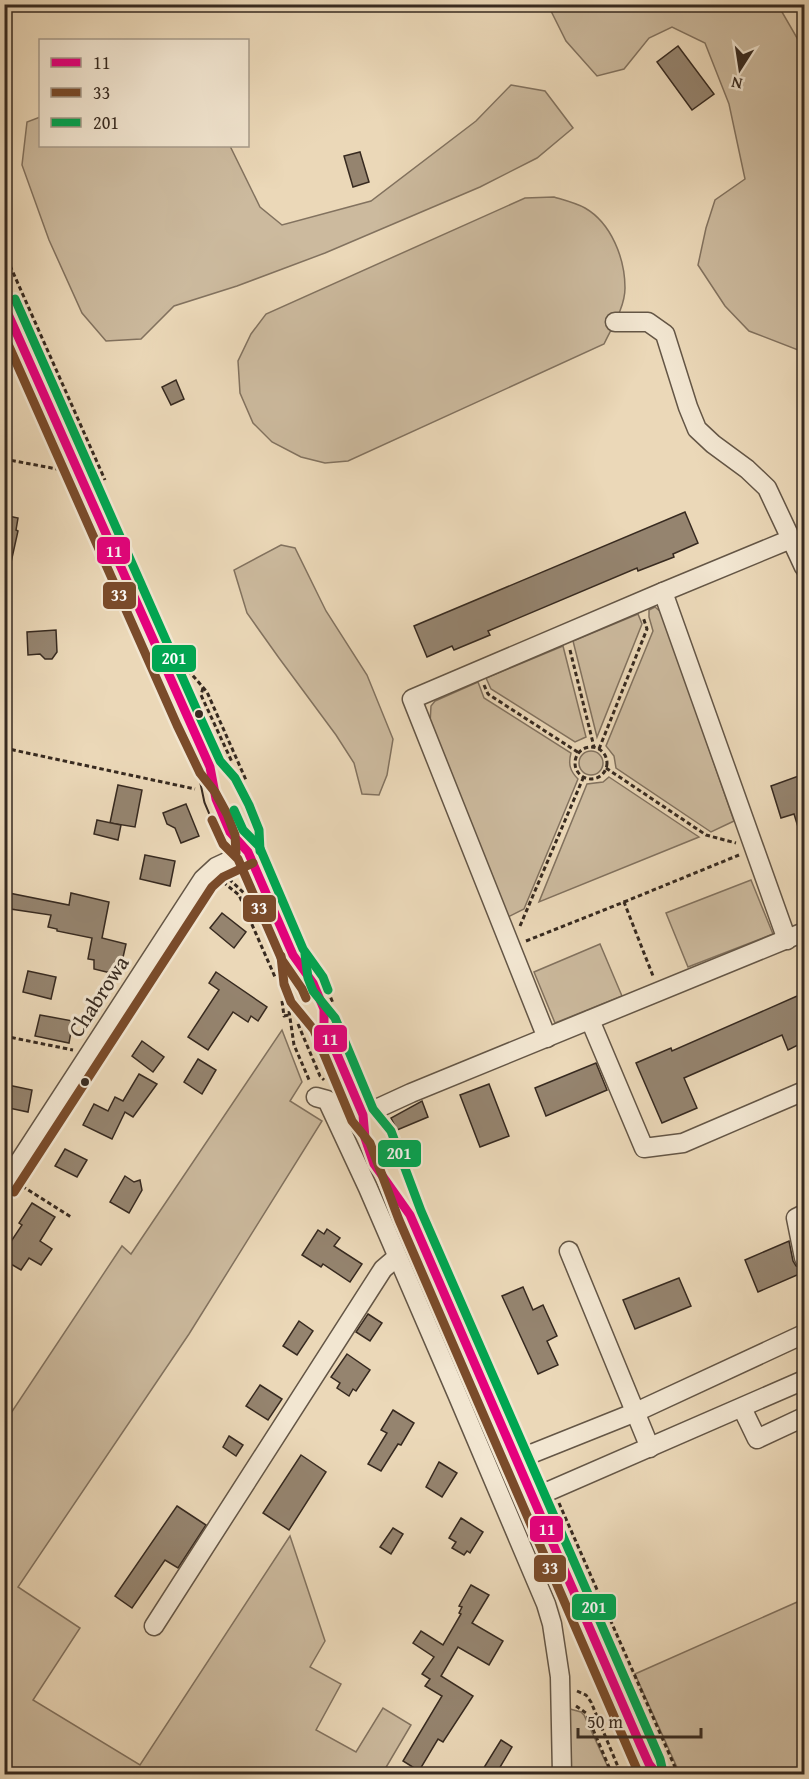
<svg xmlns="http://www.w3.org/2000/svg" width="809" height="1779" font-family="'Gentium Book Plus',serif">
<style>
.green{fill:#ccba9e;stroke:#82725f;stroke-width:1.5}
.building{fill:#95846f;stroke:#372a20;stroke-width:1.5}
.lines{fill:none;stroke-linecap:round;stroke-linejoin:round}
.minor-casing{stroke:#645646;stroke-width:21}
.major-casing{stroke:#372a20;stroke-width:26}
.path{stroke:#372a20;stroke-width:3;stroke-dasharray:4.5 3;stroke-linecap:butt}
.minor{stroke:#f2e6d1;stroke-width:18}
.major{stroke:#ebd8b8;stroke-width:22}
.bus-1-casing{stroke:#f2e6d1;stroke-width:14}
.bus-2-casing{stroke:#f2e6d1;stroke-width:14}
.bus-3-casing{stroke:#f2e6d1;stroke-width:14}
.bus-1{stroke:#e5007d;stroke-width:9}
.bus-2{stroke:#7a4b2a;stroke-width:9}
.bus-3{stroke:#00a651;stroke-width:9}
.bus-dot{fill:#372a20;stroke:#f2e6d1;stroke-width:2}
.labels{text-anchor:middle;stroke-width:6;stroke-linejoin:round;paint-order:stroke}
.street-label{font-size:22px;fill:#372a20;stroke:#f2e6d1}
.line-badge{stroke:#f2e6d1;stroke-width:2}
.badge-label{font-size:16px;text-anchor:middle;font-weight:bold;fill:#fff}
</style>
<rect width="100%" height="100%" fill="#ebd8b8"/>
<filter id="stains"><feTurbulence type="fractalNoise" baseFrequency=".00333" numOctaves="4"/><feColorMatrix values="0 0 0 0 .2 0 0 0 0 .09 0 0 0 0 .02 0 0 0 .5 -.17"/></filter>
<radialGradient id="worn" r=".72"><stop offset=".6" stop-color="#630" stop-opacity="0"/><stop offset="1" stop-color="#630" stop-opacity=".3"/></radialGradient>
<g class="green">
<polygon points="548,5 778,5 804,50 804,347 798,350 749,331 725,306 698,265 706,228 715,200 745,179 729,104 705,43 672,27 649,38 624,69 597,76 566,41"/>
<polygon points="511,85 545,91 573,128 537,158 480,187 325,253 237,286 174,306 141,339 106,341 82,313 49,240 22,165 27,122 40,117 40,146 230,146 260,207 282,225 371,201 476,121"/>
<path d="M 554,197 C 564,200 576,203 585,208 C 611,223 625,258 625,288 C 625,307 612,327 604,344 L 348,461 L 325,463 L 301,457 L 272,442 L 253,423 L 240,393 L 238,361 L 251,334 L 266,314 L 525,198 Z"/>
<polygon points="281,545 295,548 326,611 367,675 393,739 387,775 379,795 362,794 354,763 336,735 279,658 247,613 234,570"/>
<polygon points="655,607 662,613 734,821 711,832 616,768 614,756 606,746 653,631 649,617 649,610"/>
<polygon points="638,614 642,624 597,737 573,641"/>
<polygon points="563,646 586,737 575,742 491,689 486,678"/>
<path d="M 478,682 L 484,698 L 571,753 C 568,764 570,771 578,779 L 524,909 L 506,918 L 430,724 L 431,706 L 435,701 Z"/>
<circle cx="591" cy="763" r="12"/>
<polygon points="609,777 699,837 539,902 587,784 603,782"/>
<polygon points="751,880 773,934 688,967 666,913"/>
<polygon points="600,944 622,996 555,1023 534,972"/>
<polygon points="282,1030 302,1082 290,1101 322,1121 189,1334 18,1587 80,1628 33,1700 140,1765 290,1536 325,1641 310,1667 341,1684 316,1730 356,1752 383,1708 411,1725 385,1769 394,1774 5,1774 5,1422 122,1246 131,1254"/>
<polygon points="804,1599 804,1774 680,1774 635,1674"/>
<polygon points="570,1709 581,1712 584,1715 611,1774 569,1774 568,1713"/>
</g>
<g class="building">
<polygon points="678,46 714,94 692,110 657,62"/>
<polygon points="360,152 369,182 353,187 344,156"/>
<polygon points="176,380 184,399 171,405 162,387"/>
<polygon points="685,512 698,543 673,554 674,557 638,571 637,568 488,631 490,635 454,650 452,646 427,657 414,626"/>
<polygon points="4,515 18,518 16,530 18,531 10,567 4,567"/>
<polygon points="56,630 57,652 52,659 45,659 40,654 28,655 27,632"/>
<polygon points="804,774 804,839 802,840 794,814 781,818 771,786"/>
<polygon points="118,785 142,790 135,827 110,823"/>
<polygon points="186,804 199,836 181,843 175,828 167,824 163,813"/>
<polygon points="97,820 121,825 118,840 94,834"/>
<polygon points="145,855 175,861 170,886 140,879"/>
<polygon points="4,892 69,905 71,893 109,902 102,938 126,944 119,975 94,969 94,960 88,959 92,938 57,931 57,929 48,927 51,915 4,908"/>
<polygon points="222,913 246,932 234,948 210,928"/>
<polygon points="28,971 56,977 51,999 23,992"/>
<polygon points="216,972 267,1007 258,1021 251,1016 248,1022 233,1012 208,1050 188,1037 219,990 209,983"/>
<polygon points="804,993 804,1042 788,1050 782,1035 684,1078 697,1108 662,1123 636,1063 671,1048 672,1051"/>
<polygon points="40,1015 73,1021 69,1043 35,1036"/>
<polygon points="142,1041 164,1057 153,1072 132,1056"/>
<polygon points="198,1059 216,1070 202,1094 184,1082"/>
<polygon points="596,1063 607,1090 546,1116 535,1088"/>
<polygon points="139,1074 157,1084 133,1117 125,1112 112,1139 83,1125 94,1104 108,1111 115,1097 123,1101"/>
<polygon points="489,1084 509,1136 480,1147 460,1095"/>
<polygon points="8,1085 32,1090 28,1112 4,1107 4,1092 7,1092"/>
<polygon points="422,1101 428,1117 397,1130 391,1118"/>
<polygon points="65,1149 87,1160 77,1177 55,1166"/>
<polygon points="125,1176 134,1182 140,1180 142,1190 129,1213 110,1202"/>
<polygon points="32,1203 55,1217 40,1241 52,1249 41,1265 29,1258 21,1270 4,1260 4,1252 22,1225 19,1223"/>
<polygon points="327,1229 340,1238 334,1246 362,1264 350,1282 323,1264 321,1267 302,1255 318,1230 324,1234"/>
<polygon points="789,1241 793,1261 796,1266 804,1269 804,1272 758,1292 745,1260"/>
<polygon points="679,1278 691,1306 635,1329 623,1300"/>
<polygon points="523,1287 533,1310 543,1305 557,1336 547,1341 558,1365 538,1374 502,1296"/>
<polygon points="368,1314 382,1323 370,1341 356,1332"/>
<polygon points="299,1321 313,1331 297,1355 283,1346"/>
<polygon points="347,1354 370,1370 356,1391 353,1389 349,1396 337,1388 340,1383 331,1377"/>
<polygon points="260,1385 282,1399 268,1420 246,1406"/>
<polygon points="393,1410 414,1423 401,1445 398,1444 381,1471 368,1464 387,1433 381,1430"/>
<polygon points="229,1436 243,1445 236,1456 223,1447"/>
<polygon points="301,1455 326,1472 289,1530 263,1513"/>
<polygon points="439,1462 457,1473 442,1497 426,1487"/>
<polygon points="177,1506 206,1525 178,1568 165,1560 132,1608 115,1596"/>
<polygon points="461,1518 483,1532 470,1553 467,1551 464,1555 452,1548 456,1542 449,1538"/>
<polygon points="393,1528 403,1534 391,1554 380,1547"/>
<polygon points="471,1585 489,1595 472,1623 503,1641 489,1665 458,1647 441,1676 473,1696 443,1742 438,1739 419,1771 403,1761 442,1696 425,1686 430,1679 422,1674 434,1657 413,1643 421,1631 443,1645 461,1614 459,1613 462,1607 459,1606"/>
<polygon points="501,1740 512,1747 496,1774 480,1774"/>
</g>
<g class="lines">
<g class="minor-casing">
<g id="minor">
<polyline points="615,322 648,322 665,334 688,407 697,429 713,444 747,469 767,488 791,539"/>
<polyline points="787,940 663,592 791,539 804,567"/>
<polyline points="590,1020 644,1148 683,1143 804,1091"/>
<polyline points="547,1038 412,699 663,592"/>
<polyline points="316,1097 327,1100 368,1188 457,1394 546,1604 552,1624 560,1677 562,1774"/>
<polyline points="363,1115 411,1093 804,932"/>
<polyline points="4,1185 203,879 216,867 248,852"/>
<polyline points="804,1214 796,1218 804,1258"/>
<polyline points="569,1251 650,1448"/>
<polyline points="742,1408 757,1439 804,1417"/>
<polyline points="516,1460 636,1412 804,1334"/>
<polyline points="533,1498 804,1380"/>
<polyline points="154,1626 383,1269 397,1257"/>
</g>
</g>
<g class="major-casing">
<g id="major">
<polyline points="4,304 188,720 210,767 225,785 238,809 247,833 248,852"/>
<polyline points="211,775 216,799 230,832 248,852 293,955 301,965"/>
<polyline points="293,955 296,981 302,997 324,1024 363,1115 380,1137 398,1180 410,1215 649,1764 651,1774"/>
</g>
</g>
<g class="path">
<polyline points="4,252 105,480"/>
<polyline points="4,459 57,469"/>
<polyline points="570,650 594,747"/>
<polyline points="188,670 207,692 246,780"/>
<polyline points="484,685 488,694 579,753"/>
<polyline points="203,688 201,695 232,762"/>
<circle cx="591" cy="763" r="16"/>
<polyline points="4,748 195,789"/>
<polyline points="599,749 647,629 643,617"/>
<polyline points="606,768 706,835 736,843"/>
<polyline points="229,879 244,893"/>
<polyline points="223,882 239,895 275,977"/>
<polyline points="624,902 739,855"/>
<polyline points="520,926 584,776"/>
<polyline points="526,941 624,902 653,976"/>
<polyline points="319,970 333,1003"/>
<polyline points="282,1001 284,1016 289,1015"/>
<polyline points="289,1011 294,1045 310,1082"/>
<polyline points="298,1024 320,1076 324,1080"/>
<polyline points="4,1036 73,1050"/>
<polyline points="22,1186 71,1217"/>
<polyline points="559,1503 678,1774"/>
<polyline points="577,1691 586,1695 591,1702 621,1774"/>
<polyline points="576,1706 586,1713 612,1774"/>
</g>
<use href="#minor" class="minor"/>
<use href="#major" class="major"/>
<g class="bus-1-casing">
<polyline id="bus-1" points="4,305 210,767 216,799 230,832 248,852 293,955 313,983 324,1009 324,1024 363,1115 365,1138 374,1164 410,1215 640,1744 649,1764 657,1774"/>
</g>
<g class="bus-2-casing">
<g id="bus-2">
<polyline points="4,335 177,725 200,773 215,792 227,814 235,835 236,853"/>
<polyline points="212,820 223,844 238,859 282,960 302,989 306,998"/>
<polyline points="281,956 284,984 291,1002 314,1030 352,1121 370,1143 399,1220 639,1774"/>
<polyline points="14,1192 212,887 223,877 253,863"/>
</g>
</g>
<g class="bus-3-casing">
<g id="bus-3">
<polyline points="15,299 199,715 220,761 235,778 249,805 259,830 260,851"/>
<polyline points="234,810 243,830 259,846 303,949 323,977 328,990"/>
<polyline points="305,954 308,978 313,991 335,1018 373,1109 391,1131 421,1211 660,1759 663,1772"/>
</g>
</g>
<use href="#bus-1" class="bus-1"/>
<use href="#bus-2" class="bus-2"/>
<use href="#bus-3" class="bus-3"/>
</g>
<g class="bus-dot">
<circle cx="199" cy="714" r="5"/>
<circle cx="85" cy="1082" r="5"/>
</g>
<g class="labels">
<g class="street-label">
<text transform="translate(98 996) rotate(-57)" y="8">Chabrowa</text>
</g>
</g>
<g class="line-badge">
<rect x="96" y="536" width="35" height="29" rx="6" fill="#e5007d"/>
<rect x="102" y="581" width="35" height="29" rx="6" fill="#7a4b2a"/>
<rect x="151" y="644" width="46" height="29" rx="6" fill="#00a651"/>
<rect x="242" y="894" width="35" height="29" rx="6" fill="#7a4b2a"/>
<rect x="313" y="1024" width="35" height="29" rx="6" fill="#e5007d"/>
<rect x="377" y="1139" width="45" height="29" rx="6" fill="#00a651"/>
<rect x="529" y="1515" width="35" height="28" rx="6" fill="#e5007d"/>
<rect x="533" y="1554" width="34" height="29" rx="6" fill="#7a4b2a"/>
<rect x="571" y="1593" width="46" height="28" rx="6" fill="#00a651"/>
</g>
<g class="badge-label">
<text x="114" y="557">11</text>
<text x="119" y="601">33</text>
<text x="174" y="664">201</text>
<text x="259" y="914">33</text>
<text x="330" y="1045">11</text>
<text x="399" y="1159">201</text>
<text x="547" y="1535">11</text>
<text x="550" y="1574">33</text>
<text x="594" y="1613">201</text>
</g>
<rect width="809" height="1779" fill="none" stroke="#ebd8b8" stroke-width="24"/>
<rect x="6" y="6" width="797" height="1767" fill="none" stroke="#372a20" stroke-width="3"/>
<rect x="12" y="12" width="785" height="1755" fill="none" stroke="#372a20" stroke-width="1.5"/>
<rect x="39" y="39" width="210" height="108" fill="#f2e6d1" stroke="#a79b8a" stroke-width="1.5"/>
<rect x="51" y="58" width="30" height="9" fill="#e5007d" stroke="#a79b8a" stroke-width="1.5"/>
<text x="93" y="69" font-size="18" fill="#372a20">11</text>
<rect x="51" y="88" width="30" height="9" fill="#7a4b2a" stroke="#a79b8a" stroke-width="1.5"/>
<text x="93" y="99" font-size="18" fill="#372a20">33</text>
<rect x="51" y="118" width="30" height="9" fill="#00a651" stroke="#a79b8a" stroke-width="1.5"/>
<text x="93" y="129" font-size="18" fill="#372a20">201</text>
<g transform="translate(740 69) rotate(192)" stroke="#f2e6d1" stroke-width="4.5" paint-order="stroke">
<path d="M0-4.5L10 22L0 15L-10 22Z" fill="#372a20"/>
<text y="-9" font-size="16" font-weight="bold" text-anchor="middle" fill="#372a20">N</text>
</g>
<path d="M578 1728v9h123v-9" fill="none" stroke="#372a20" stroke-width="3"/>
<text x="587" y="1728" font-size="18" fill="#372a20" stroke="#f2e6d1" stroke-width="4.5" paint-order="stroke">50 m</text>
<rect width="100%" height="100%" filter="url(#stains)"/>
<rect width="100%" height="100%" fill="url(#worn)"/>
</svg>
